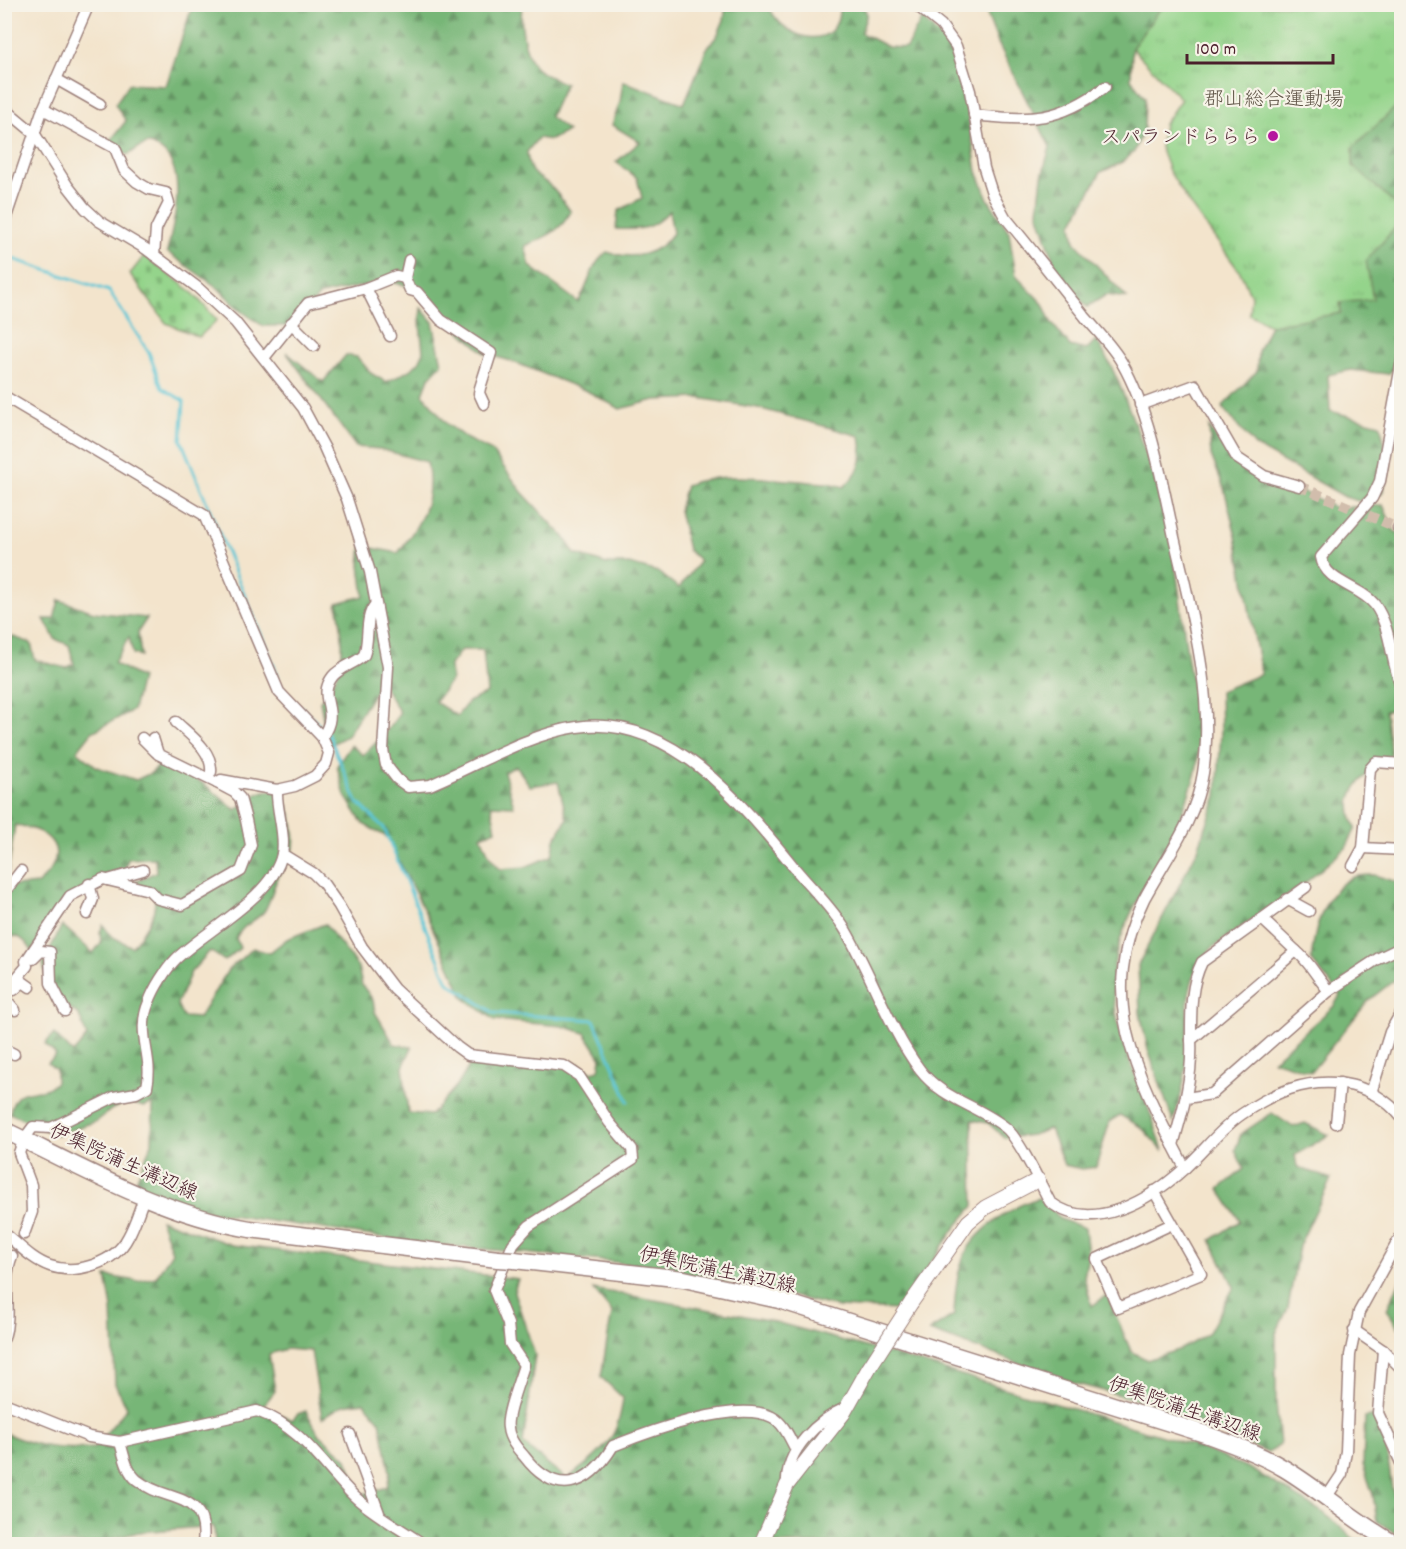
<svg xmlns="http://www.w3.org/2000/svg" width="1406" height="1549" font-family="Dekko,'Klee One',sans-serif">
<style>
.forest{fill:url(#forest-firs);stroke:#606a51;stroke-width:1.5;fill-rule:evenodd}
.cemetery{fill:url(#cemetery-stones);stroke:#6f7a5b;stroke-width:1.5}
.park{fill:url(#park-tufts);stroke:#6f7a5b;stroke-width:1.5}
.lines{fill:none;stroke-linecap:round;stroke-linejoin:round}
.stream{stroke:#5cc6d6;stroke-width:3}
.minor-tunnel{stroke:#d1bdac;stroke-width:10;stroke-dasharray:10 5;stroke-linecap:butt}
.minor-casing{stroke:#9e827c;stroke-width:13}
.tertiary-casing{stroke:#9e827c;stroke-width:16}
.primary-casing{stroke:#9e827c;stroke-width:19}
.minor{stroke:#fff;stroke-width:10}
.tertiary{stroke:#fff;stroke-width:14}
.primary{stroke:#fff;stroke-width:16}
.tertiary-bridge-casing{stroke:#9e827c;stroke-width:16;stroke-linecap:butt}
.primary-bridge-casing{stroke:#9e827c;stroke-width:19;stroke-linecap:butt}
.tertiary-bridge{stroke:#fff;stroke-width:14}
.primary-bridge{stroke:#fff;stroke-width:16}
.poi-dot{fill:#b5179e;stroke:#f7f3e8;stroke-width:2}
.labels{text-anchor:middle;stroke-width:4.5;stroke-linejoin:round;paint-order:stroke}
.park-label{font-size:20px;fill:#605548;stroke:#f7f3e8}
.poi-label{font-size:20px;fill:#4a1f2b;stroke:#f7f3e8;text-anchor:end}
.street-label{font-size:20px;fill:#4a1f2b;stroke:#f7f3e8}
</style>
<defs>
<pattern id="forest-firs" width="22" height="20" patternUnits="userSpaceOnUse" patternTransform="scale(1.5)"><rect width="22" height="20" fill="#77b677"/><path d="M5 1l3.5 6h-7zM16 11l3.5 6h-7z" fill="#649362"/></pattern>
<pattern id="cemetery-stones" width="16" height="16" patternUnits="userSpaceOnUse" patternTransform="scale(1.5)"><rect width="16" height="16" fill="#94d48b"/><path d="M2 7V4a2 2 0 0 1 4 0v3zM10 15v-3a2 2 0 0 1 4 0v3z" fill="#81b678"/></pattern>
<pattern id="park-tufts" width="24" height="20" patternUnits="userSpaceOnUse" patternTransform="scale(1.5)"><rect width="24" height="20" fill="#94d48b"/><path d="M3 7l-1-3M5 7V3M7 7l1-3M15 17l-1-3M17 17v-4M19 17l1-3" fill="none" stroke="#81b678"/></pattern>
</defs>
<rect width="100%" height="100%" fill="#f7f3e8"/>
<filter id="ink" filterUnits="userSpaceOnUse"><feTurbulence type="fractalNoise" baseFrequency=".0167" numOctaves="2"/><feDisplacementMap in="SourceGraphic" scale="12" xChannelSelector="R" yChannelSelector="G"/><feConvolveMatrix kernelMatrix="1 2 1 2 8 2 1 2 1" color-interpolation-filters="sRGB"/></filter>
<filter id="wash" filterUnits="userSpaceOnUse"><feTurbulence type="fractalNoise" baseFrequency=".008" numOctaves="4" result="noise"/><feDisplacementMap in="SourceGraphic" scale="24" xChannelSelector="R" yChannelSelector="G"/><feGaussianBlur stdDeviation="1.35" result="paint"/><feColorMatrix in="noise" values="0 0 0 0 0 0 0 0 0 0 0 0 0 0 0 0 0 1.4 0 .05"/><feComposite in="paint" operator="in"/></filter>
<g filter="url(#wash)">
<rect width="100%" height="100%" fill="#f3e4cc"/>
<g class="forest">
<path d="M 839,4 L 863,5 L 867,14 L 861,33 L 888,47 L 906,48 L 922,18 L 950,48 L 967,107 L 977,171 L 988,199 L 1009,232 L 1016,276 L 1043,304 L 1051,322 L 1070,346 L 1086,350 L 1096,340 C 1114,367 1124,396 1136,427 C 1147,458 1160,489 1167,521 C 1178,567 1181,614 1188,660 C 1194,699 1206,743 1193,782 C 1185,807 1174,833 1161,857 C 1142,893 1114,935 1113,978 C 1112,1041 1147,1092 1163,1151 L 1141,1127 L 1120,1115 L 1110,1121 L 1096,1167 L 1082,1169 L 1064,1165 L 1050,1129 L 1032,1135 L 1005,1138 L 988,1123 L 972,1120 L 974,1206 L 955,1228 L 898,1310 L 837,1307 L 754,1287 L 615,1262 L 413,1242 L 204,1211 L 134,1185 L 152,1143 L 153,1103 L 144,1107 L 128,1102 L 112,1109 L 97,1121 L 56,1135 L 10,1113 C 17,1079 39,1100 56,1082 L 56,1070 L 48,1063 L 56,1055 L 45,1044 L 54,1034 L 73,1053 L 87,1037 L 79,1015 L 59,1001 L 47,981 L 43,963 L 62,925 L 93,953 L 101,943 L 100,932 L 103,925 L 111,936 L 132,947 C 143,931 159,914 154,894 L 130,884 L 156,872 L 155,858 L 128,859 L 123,877 L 112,877 L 57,908 L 32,951 C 25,940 18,933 5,937 L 4,887 L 38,884 C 43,878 50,872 53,865 C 65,839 35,827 15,825 L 8,873 L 5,872 L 5,634 L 31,643 L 35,660 L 66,668 L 74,664 L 69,645 L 55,639 L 44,619 L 54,619 L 59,600 L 94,612 L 147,618 L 138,632 L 141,656 L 133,654 L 129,637 L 114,663 L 141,678 L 133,710 L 92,732 L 77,751 L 97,767 L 136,780 L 151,773 L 163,762 L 204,784 L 236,810 C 247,802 257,789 272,791 C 291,795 298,836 293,852 C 289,860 283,867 279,876 C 273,886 271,900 265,910 C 259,920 243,923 236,938 L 240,948 L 225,961 L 210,951 L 191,972 L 177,1004 L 183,1017 L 199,1018 L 228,970 L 253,948 L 269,953 L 287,939 L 325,924 L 358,967 L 362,985 L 373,1000 L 375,1012 L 394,1044 L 412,1047 L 403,1067 L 408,1113 L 431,1115 L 459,1083 L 474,1058 L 495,1067 L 577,1063 L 592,1072 L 599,1070 L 601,1058 L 585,1033 L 562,1026 L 495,1020 L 464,998 L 427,916 L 387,837 L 363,824 L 345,796 L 337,766 L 351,745 L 363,755 L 382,737 L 400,713 L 381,681 L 347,736 L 328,746 L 320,701 C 347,670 345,641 337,603 L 364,596 L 360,565 L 362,546 L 398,553 C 421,523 435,501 427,462 L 380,449 L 356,447 L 286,352 L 323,382 L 346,355 L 357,357 L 372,374 L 386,382 C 443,357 415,353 421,308 L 433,322 L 442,364 L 429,378 L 423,394 L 446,423 L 467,439 L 492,451 L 522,492 L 564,537 L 575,554 L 607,564 L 629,564 L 658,572 L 679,588 L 700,561 L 688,550 L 679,510 L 686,485 C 726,469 786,482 829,483 L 844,487 C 862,469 864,461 860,436 L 758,408 L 699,398 L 655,400 L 620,409 L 587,391 L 511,361 L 486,354 L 409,286 L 386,281 L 320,295 L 293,326 L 263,326 L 240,310 L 218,288 L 167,252 C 174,224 188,170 161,150 C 155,146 151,142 144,145 C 138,147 133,152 128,155 L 107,145 L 126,121 L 115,104 L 129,84 L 166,86 L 191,10 L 184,5 L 522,5 C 520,21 523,49 533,64 C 540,74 555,79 565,84 L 550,117 L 568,131 L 551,140 L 538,138 L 527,152 C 530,182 539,172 553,189 C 560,196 565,204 571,212 C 559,233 545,237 525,246 L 530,266 L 578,302 C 589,286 591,263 607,252 C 632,260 658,256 673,233 L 669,211 C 652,230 640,230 616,229 L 618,211 L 642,198 L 637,178 L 616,162 L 640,142 L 612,125 L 620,102 L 623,81 L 684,104 L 707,48 L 717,36 L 724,20 L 726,5 L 768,5 C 784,43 842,54 839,4 ZM 461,650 L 483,650 L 487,693 L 468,702 L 457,716 L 435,702 L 451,680 L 450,665 ZM 516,766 L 530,786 L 558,782 L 567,819 L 555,839 L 552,856 L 525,867 L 500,869 L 490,857 L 481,836 L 496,830 L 491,805 L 514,806 L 504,772 Z"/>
<polygon points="983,4 1163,5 1132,48 1131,79 1145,98 1144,129 1134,152 1121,163 1101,172 1072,224 1075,242 1127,298 1106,295 1087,307 1057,272 1038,212 1042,176 1050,147 998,43"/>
<polygon points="1401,102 1401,209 1353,166 1353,147"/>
<path d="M 1401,221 L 1401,364 L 1388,374 L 1351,370 L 1328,375 L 1330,411 L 1380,424 L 1390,467 L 1382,494 L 1358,501 L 1345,497 L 1255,446 L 1222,407 L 1257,371 L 1258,351 L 1270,325 L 1340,313 C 1339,284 1382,243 1401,221 Z"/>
<path d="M 1209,427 L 1231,460 L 1255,477 L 1297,489 L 1336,508 L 1383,505 L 1394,531 L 1401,534 L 1401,709 L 1385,711 L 1391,756 C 1364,777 1338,792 1356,828 L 1346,848 L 1304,884 L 1212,948 C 1178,983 1190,1024 1186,1067 C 1184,1086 1179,1104 1173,1122 L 1148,1050 L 1140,1013 L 1138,965 L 1198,849 L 1217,796 L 1221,732 L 1220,691 L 1261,674 L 1236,536 L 1224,488 L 1211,455 Z"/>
<path d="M 1374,875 L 1397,882 L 1401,878 L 1401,975 L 1369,1000 L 1311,1072 L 1273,1060 L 1334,1006 L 1340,995 L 1311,960 C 1314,932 1322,893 1351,878 C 1357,875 1367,875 1374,875 Z"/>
<path d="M 1272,1113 L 1293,1127 L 1305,1123 L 1329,1135 L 1295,1155 L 1297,1167 L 1331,1179 L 1299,1246 L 1288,1308 L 1276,1333 L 1276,1403 L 1280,1445 L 1268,1453 L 1147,1402 L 1077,1384 L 929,1331 L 954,1315 C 955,1296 956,1277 963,1259 C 972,1233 1013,1205 1039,1198 L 1048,1204 L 1060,1219 L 1085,1228 L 1088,1256 L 1084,1277 L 1092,1306 L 1107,1295 L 1131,1351 L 1147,1360 L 1181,1349 L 1208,1334 L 1234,1287 L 1211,1240 L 1240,1221 L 1219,1189 L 1244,1169 L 1235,1150 L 1241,1134 Z"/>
<path d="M 160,1219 L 232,1245 L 518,1279 L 514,1292 L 535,1355 L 523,1444 L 567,1479 C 600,1453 618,1443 623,1398 L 601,1377 L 612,1312 L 593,1289 L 768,1320 L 902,1357 L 1195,1446 L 1251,1469 L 1324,1513 L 1360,1544 L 215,1544 L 214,1526 L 139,1532 L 90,1544 L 5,1544 L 5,1433 C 37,1447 59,1450 94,1448 L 127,1408 L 115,1384 L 112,1308 L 106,1276 L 138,1281 L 156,1277 L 172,1252 ZM 286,1349 L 311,1351 L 322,1418 L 343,1405 L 364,1402 L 380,1421 L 390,1472 L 387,1487 L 361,1495 L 347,1459 L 318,1433 L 306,1411 L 298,1414 L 292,1420 L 263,1406 L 275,1391 L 269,1354 Z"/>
<polygon points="1401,1279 1401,1329 1397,1326 1387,1309"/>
<polygon points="1373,1416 1385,1436 1392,1489 1401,1509 1401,1537 1377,1521 1373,1495 1363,1465 1365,1417"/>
</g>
<polygon class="cemetery" points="144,256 191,291 217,320 199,337 166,323 130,274"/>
<polygon class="park" points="1163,5 1401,5 1401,102 1353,148 1353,166 1401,209 1401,221 1366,261 1373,299 1340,303 1341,313 1270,325 1249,314 1251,296 1240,272 1191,206 1169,171 1160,147 1164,124 1181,99 1132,48"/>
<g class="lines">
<g class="stream">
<polyline points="4,256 109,291 149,353 162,388 184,401 181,440 278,676"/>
<polyline points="301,707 323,729"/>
<polyline points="328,733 357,802 384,828 448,982 494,1013 594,1020 628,1101"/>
</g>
</g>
</g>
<g filter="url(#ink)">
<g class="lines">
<polyline class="minor-tunnel" points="1299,486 1398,528"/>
<g class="minor-casing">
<g id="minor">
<path d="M 915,4 L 941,25 L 956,46 L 970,91 L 984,168 L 992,193 L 1005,217 C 1032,250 1059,284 1086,318 C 1098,332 1113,347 1122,363 C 1150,412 1162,481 1174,537 C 1191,612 1215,695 1203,773 C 1196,820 1166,858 1144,899 C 1094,999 1138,1078 1185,1168"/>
<polyline points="56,79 100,104"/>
<path d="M 4,108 L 34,133 L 67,185 L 85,208 L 99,221 L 146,249 L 197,287 L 235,322 L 303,408 L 324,447 L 347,499 L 370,572 L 388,667 L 383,750 L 386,765 L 397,779 L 408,787 L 430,785 C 475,766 528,734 577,727 C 671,713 745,807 797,871 C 813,890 833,909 846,931 C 872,976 889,1028 920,1070 C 942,1099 979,1106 1006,1128 C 1019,1139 1041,1185 1050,1202 C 1092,1235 1151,1199 1185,1168 C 1204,1151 1220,1129 1242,1114 C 1273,1093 1306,1078 1344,1084 C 1366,1087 1388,1100 1402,1118"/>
<polyline points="43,109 115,148 124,170 137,182 149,189 166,193 169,203 156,229 154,255"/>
<path d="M 974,115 C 1030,121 1059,122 1105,87"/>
<polyline points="4,223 41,114 89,4"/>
<polyline points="405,278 410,290 417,292 441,320 491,353 480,388 479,393 484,404"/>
<polyline points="366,288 390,336"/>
<polyline points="291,323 314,346"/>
<polyline points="264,358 308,303 366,288 396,276 405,278 409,260"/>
<path d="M 1402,360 L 1380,481 L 1372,498 L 1321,557 C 1325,583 1361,586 1375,605 C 1392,629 1390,662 1402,688"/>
<polyline points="4,396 204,515 279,692 322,737 329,753 326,764 315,776 295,786 277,790 221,780 217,783 234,792 240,798 246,820 251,845 241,871 182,905 158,899 149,890 103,879 70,896 26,961 27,966 4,993"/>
<polyline points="1140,405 1195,385 1237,458 1264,476 1299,486"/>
<polyline points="1398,528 1402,529"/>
<path d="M 176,722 C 190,735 213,751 211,772"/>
<path d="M 322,737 C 342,709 315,699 333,676 C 342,666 355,664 364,655 C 370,639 364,618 375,605"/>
<polyline points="142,738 156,752"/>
<polyline points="153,738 158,754 217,783"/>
<polyline points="1363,848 1402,850"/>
<path d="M 282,854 L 313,873 L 323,883 L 339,906 L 362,947 L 394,989 L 457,1047 L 468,1055 L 564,1066 L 579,1076 L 609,1122 L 632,1149 L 633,1159 L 529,1226 L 513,1244 L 494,1290 L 508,1324 L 510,1344 L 524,1365 C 520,1379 505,1416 508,1428 C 509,1439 517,1448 524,1456 C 556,1498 588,1487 613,1446 C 648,1432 737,1399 772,1417 C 784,1423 790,1439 796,1450"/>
<polyline points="1353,866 1363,848 1370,769 1376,762 1402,764"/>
<polyline points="108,880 143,870"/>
<polyline points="4,893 21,871"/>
<polyline points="1287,899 1309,911"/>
<polyline points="87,914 93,899 89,884"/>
<polyline points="1262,919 1296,951"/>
<polyline points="33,959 41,951 50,952 51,983 65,1011"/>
<polyline points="14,990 23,982 30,987"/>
<polyline points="1329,991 1379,958 1402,947"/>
<polyline points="4,997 15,1010"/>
<path d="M 1191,1040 C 1191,1013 1190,986 1202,962 L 1306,887"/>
<polyline points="4,1049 14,1054"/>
<polyline points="1371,1093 1390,1032 1402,1011"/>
<polyline points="1336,1123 1340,1083"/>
<path d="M 1173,1145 C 1183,1110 1193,1077 1191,1040 L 1296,951 C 1310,962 1317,978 1329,991 L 1212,1094 L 1186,1098"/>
<polyline points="1154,1191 1201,1274 1118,1308 1097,1259 1172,1224"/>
<path d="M 4,1233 C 19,1245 32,1260 50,1266 C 77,1275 115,1263 128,1237 C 135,1225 139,1210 144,1198"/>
<path d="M 24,1234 L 32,1212 L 31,1185 L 19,1153 L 24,1139 L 33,1127 L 51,1128 L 114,1097 L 136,1093 L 147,1087 C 154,1055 135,1034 149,1002 C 154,988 166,969 176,959 C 206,930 273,897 282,854 C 286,833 276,811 277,790"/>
<polyline points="1354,1330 1383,1350 1402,1369"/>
<path d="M 4,1338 C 13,1310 1,1282 12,1256"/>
<polyline points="1383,1350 1378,1413 1402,1465"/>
<path d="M 4,1403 L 89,1437 L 120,1442 L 257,1411 C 301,1427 322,1464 354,1496 C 369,1511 404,1531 423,1544"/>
<polyline points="350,1434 379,1513"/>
<path d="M 120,1442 C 124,1455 126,1471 137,1480 C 167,1504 209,1490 203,1544"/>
<path d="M 787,1485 C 785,1450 818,1420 847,1407"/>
<polyline points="1326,1498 1342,1474 1346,1451 1350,1355 1359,1312 1402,1234"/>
</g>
</g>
<g class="tertiary-casing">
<g id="tertiary">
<polyline points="911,1303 968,1222 986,1207 1038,1180"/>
<polyline points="761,1544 787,1485 843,1414 869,1368"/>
</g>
</g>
<g class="primary-casing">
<g id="primary">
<path d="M 4,1130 C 84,1169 162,1214 250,1229 L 498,1259"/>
<path d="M 514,1260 L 684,1279 L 779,1300 L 1205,1434 C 1232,1444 1260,1454 1285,1469 C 1323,1492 1356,1523 1395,1544"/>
</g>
</g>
<use href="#minor" class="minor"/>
<use href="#tertiary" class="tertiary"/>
<use href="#primary" class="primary"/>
<g class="tertiary-bridge-casing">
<polyline id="tertiary-bridge" points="869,1368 911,1303"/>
</g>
<g class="primary-bridge-casing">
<polyline id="primary-bridge" points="498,1259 514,1260"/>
</g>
<use href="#tertiary-bridge" class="tertiary-bridge"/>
<use href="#primary-bridge" class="primary-bridge"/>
</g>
</g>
<circle class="poi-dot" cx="1273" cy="136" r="6"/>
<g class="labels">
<g class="park-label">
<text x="1274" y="105">郡山総合運動場</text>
</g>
<g class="poi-label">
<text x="1261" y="143">スパランドららら</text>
</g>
<g class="street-label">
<text transform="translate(124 1161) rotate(24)" y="7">伊集院蒲生溝辺線</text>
<text transform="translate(718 1269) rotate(12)" y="7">伊集院蒲生溝辺線</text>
<text transform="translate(1185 1408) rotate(19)" y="7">伊集院蒲生溝辺線</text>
</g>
</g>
<rect width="1406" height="1549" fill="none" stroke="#f7f3e8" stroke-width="24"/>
<path d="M1187 54v9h146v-9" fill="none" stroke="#4a1f2b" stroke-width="3"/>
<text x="1196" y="54" font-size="18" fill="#4a1f2b" stroke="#f7f3e8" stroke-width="4.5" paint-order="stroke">100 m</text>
</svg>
